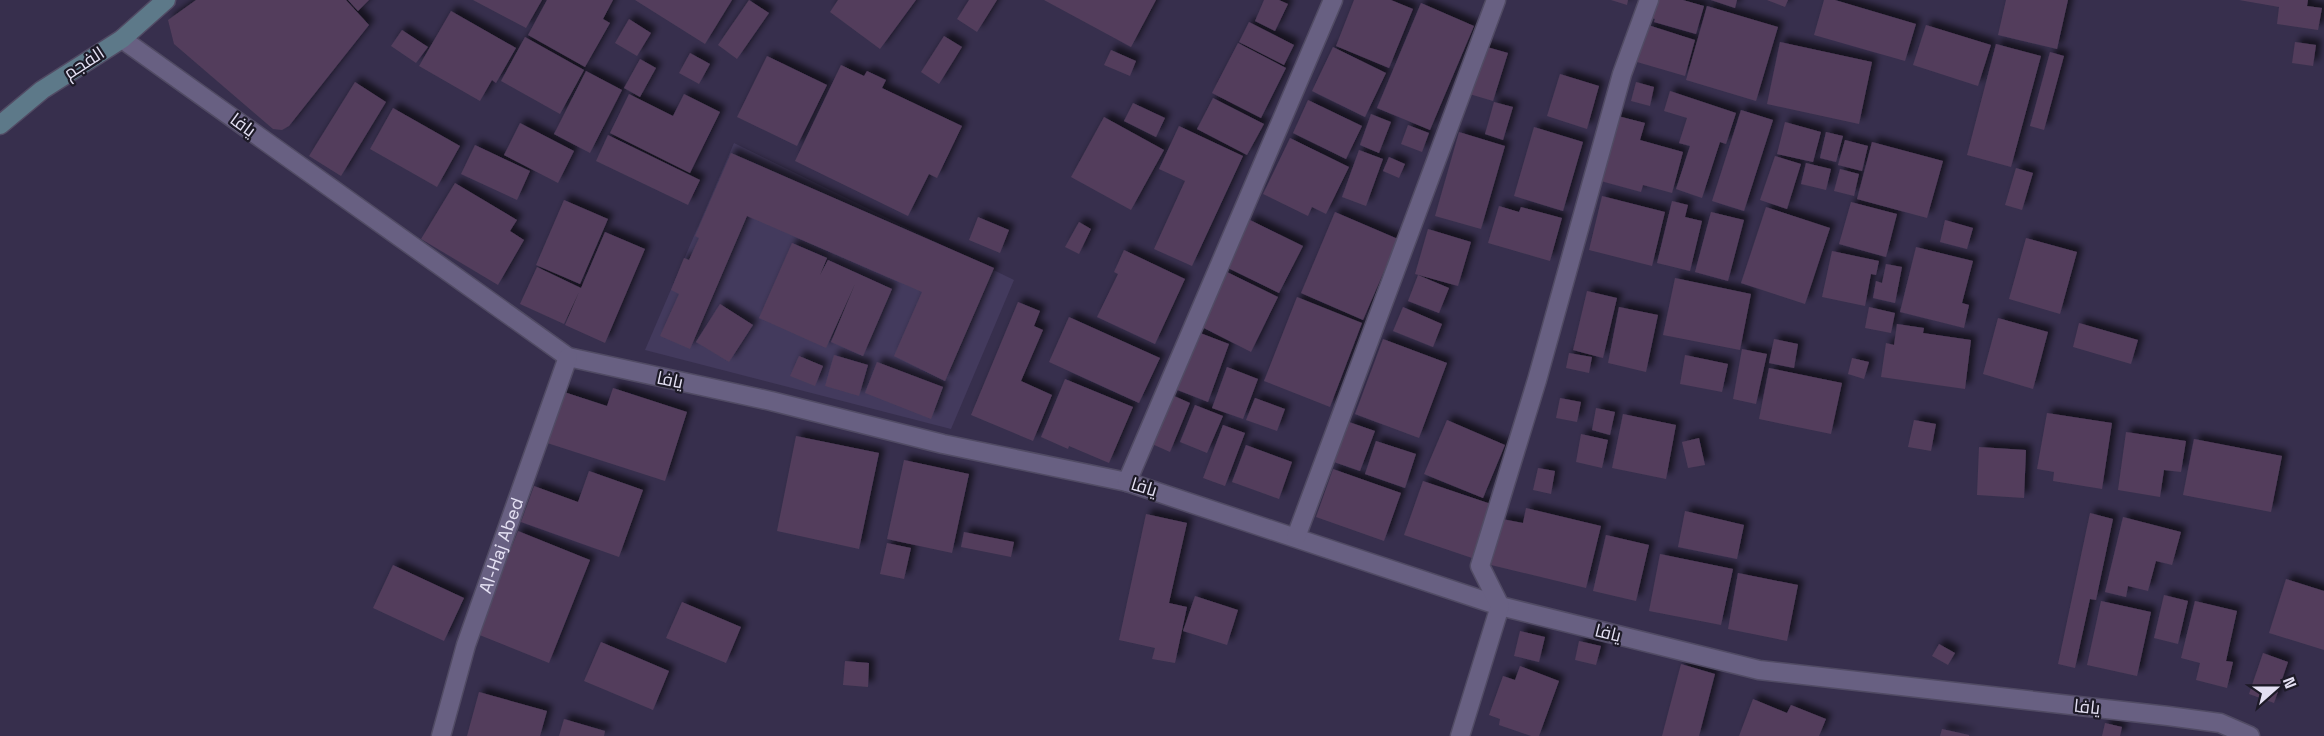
<svg xmlns="http://www.w3.org/2000/svg" width="2324" height="736" font-family="'Space Grotesk',Cairo,sans-serif">
<style>
.built{fill:#433a5d}
.building{fill:#523e5b;filter:url(#shadow)}
.lines{fill:none;stroke-linecap:round;stroke-linejoin:round}
.street-casing{stroke:#514b64;stroke-width:21}
.secondary-casing{stroke:#514b64;stroke-width:21}
.street{stroke:#686082;stroke-width:18}
.secondary{stroke:#5d7989;stroke-width:18}
.labels{text-anchor:middle;stroke-width:4.5;stroke-linejoin:round;paint-order:stroke}
.street-label{font-size:18px;fill:#e4e0f3;stroke:#1d1a27}
</style>
<defs>
<filter id="shadow"><feDropShadow dx="5.5" dy="-5.5" stdDeviation="3" flood-color="#0009"/></filter>
</defs>
<rect width="100%" height="100%" fill="#372f4d"/>
<polygon class="built" points="734,143 1014,280 951,429 645,350"/>
<g class="building">
<polygon points="196,0 346,0 369,25 289,126 282,130 273,129 174,44 168,20"/>
<polygon points="348,0 369,0 358,11"/>
<polygon points="473,0 542,0 526,28"/>
<polygon points="547,0 613,0 603,19 610,23 585,67 528,35"/>
<polygon points="635,0 732,0 705,44"/>
<polygon points="749,0 769,13 737,59 718,45"/>
<polygon points="838,0 916,0 880,49 830,12"/>
<polygon points="969,0 997,0 977,32 957,19"/>
<polygon points="1044,0 1156,0 1131,47"/>
<polygon points="1264,0 1279,0 1288,4 1275,31 1255,21"/>
<polygon points="1354,0 1391,0 1413,9 1389,68 1336,46"/>
<polygon points="1611,0 1628,0 1627,5"/>
<polygon points="1654,0 1683,0 1704,6 1696,34 1654,22 1655,19 1649,17"/>
<polygon points="1711,0 1737,0 1735,8"/>
<polygon points="1767,0 1788,0 1785,7"/>
<polygon points="1824,0 1835,0 1916,24 1905,61 1814,35"/>
<polygon points="2006,0 2068,0 2057,49 1998,35"/>
<polygon points="2239,0 2308,0 2307,6 2322,8 2318,30 2277,24 2279,7"/>
<polygon points="1421,3 1474,26 1430,130 1377,108"/>
<polygon points="1707,6 1778,27 1756,101 1686,80"/>
<polygon points="451,11 516,48 496,83 492,80 480,101 419,66"/>
<polygon points="629,19 651,33 637,56 615,43"/>
<polygon points="1249,22 1294,45 1284,65 1239,42"/>
<polygon points="1648,25 1695,40 1685,76 1637,62"/>
<polygon points="1926,25 1991,45 1978,86 1913,65"/>
<polygon points="402,30 428,47 416,63 391,46"/>
<polygon points="944,36 962,47 939,84 921,72"/>
<polygon points="525,37 584,70 560,114 501,81"/>
<polygon points="1780,42 1872,62 1859,124 1767,104"/>
<polygon points="2295,42 2316,45 2313,66 2292,63"/>
<polygon points="1238,43 1286,68 1261,118 1212,93"/>
<polygon points="1996,44 2041,56 2011,167 1967,155"/>
<polygon points="1480,45 1508,53 1493,101 1466,93"/>
<polygon points="1333,47 1386,73 1365,117 1312,91"/>
<polygon points="1111,50 1136,61 1130,76 1104,65"/>
<polygon points="2050,52 2064,56 2044,130 2030,126"/>
<polygon points="690,53 710,64 699,84 679,73"/>
<polygon points="767,56 827,85 797,146 737,117"/>
<polygon points="640,59 656,68 640,97 624,88"/>
<polygon points="841,65 864,76 867,71 886,80 882,88 962,126 937,178 929,174 908,216 795,161"/>
<polygon points="586,71 622,90 590,153 554,134"/>
<polygon points="1560,74 1599,86 1587,129 1547,116"/>
<polygon points="355,82 386,102 341,176 309,156"/>
<polygon points="1636,82 1654,87 1650,106 1631,101"/>
<polygon points="1670,91 1736,113 1726,144 1720,142 1702,198 1676,189 1690,146 1679,143 1687,118 1664,111"/>
<polygon points="629,94 673,116 684,94 720,112 690,173 610,133"/>
<polygon points="1213,98 1264,124 1247,155 1197,129"/>
<polygon points="1308,100 1362,126 1346,159 1293,133"/>
<polygon points="1494,102 1513,107 1503,140 1485,134"/>
<polygon points="1133,103 1165,118 1156,137 1124,121"/>
<polygon points="393,108 460,146 437,187 370,149"/>
<polygon points="1741,110 1773,120 1744,211 1712,201"/>
<polygon points="1371,114 1391,122 1379,153 1360,145"/>
<polygon points="1614,115 1645,123 1640,140 1683,152 1672,193 1643,185 1641,192 1597,180"/>
<polygon points="1104,117 1164,150 1131,210 1071,177"/>
<polygon points="1785,122 1821,132 1813,162 1777,154"/>
<polygon points="520,123 574,151 558,183 504,155"/>
<polygon points="1408,125 1429,133 1422,152 1401,144"/>
<polygon points="1179,126 1243,156 1192,266 1154,249 1185,181 1159,169"/>
<polygon points="1534,127 1583,142 1563,211 1514,196"/>
<polygon points="1459,132 1505,146 1481,229 1435,216"/>
<polygon points="1826,132 1843,136 1836,162 1820,158"/>
<polygon points="608,135 700,180 688,205 596,161"/>
<polygon points="1290,138 1349,167 1326,214 1312,207 1308,216 1263,194"/>
<polygon points="1845,140 1868,146 1862,171 1838,165"/>
<polygon points="1872,142 1943,161 1927,218 1857,199"/>
<polygon points="475,145 530,171 517,200 461,174"/>
<polygon points="1359,150 1383,159 1366,206 1342,197"/>
<polygon points="731,153 994,268 945,381 894,356 922,292 747,216 690,349 660,336 679,294 671,290 684,258 689,260 699,238 695,236"/>
<polygon points="1775,156 1801,164 1787,209 1760,200"/>
<polygon points="1389,157 1405,164 1399,178 1383,171"/>
<polygon points="1806,163 1831,169 1826,190 1801,184"/>
<polygon points="2016,168 2033,173 2022,210 2005,205"/>
<polygon points="1840,169 1859,174 1854,196 1834,191"/>
<polygon points="455,183 517,220 510,231 524,240 498,285 421,239"/>
<polygon points="1602,196 1665,212 1652,266 1589,250"/>
<polygon points="564,200 608,219 580,284 536,265"/>
<polygon points="1672,201 1688,205 1685,217 1702,221 1690,271 1657,263"/>
<polygon points="1851,202 1897,214 1886,257 1839,244"/>
<polygon points="1499,206 1519,212 1521,207 1562,218 1550,261 1488,243"/>
<polygon points="1766,207 1830,228 1805,304 1741,283"/>
<polygon points="1335,212 1398,239 1363,320 1301,293"/>
<polygon points="1711,212 1744,220 1728,281 1695,272"/>
<polygon points="978,217 1009,230 1000,253 969,240"/>
<polygon points="1250,220 1303,246 1279,293 1226,267"/>
<polygon points="1945,220 1973,228 1967,249 1940,242"/>
<polygon points="1079,222 1091,229 1079,254 1065,247"/>
<polygon points="1428,229 1471,242 1458,286 1415,274"/>
<polygon points="605,232 645,249 605,343 565,325 579,292 564,324 520,304 537,267 581,288"/>
<polygon points="2026,238 2077,252 2060,314 2009,299"/>
<polygon points="792,243 827,258 820,275 828,260 892,289 863,356 831,342 855,284 826,348 759,318"/>
<polygon points="1916,247 1973,261 1962,303 1969,305 1964,328 1900,312"/>
<polygon points="1124,250 1185,279 1155,344 1097,317 1118,274 1114,272"/>
<polygon points="1832,251 1879,261 1876,275 1871,274 1865,306 1822,297"/>
<polygon points="1886,264 1902,267 1895,303 1873,298 1876,281 1882,283"/>
<polygon points="1225,271 1278,297 1251,352 1198,325"/>
<polygon points="1418,275 1449,288 1439,313 1408,301"/>
<polygon points="1675,278 1751,294 1740,350 1663,335"/>
<polygon points="1587,291 1617,298 1603,358 1573,350"/>
<polygon points="1297,297 1362,323 1330,407 1264,381"/>
<polygon points="1018,302 1040,311 1034,326 1043,330 1021,381 1052,395 1033,441 971,415"/>
<polygon points="720,304 753,325 729,362 696,342"/>
<polygon points="1403,307 1442,324 1433,347 1393,331"/>
<polygon points="1619,307 1658,315 1646,372 1608,363"/>
<polygon points="1869,307 1895,313 1891,333 1865,328"/>
<polygon points="1069,317 1160,358 1139,403 1049,362"/>
<polygon points="1998,318 2048,332 2033,389 1983,374"/>
<polygon points="2079,323 2138,340 2131,364 2073,347"/>
<polygon points="1897,324 1924,328 1923,333 1971,340 1965,389 1881,377 1886,343 1894,345"/>
<polygon points="1195,331 1229,344 1208,402 1175,389"/>
<polygon points="1383,339 1447,363 1419,438 1355,414"/>
<polygon points="1774,339 1798,344 1794,368 1769,363"/>
<polygon points="1742,349 1767,354 1756,404 1733,399"/>
<polygon points="1569,353 1592,357 1589,373 1566,368"/>
<polygon points="834,355 868,365 859,396 825,386"/>
<polygon points="1685,355 1728,364 1722,392 1680,384"/>
<polygon points="799,356 823,366 815,386 790,376"/>
<polygon points="1852,358 1869,362 1864,379 1848,374"/>
<polygon points="877,362 943,387 931,419 865,393"/>
<polygon points="1227,367 1258,379 1243,419 1212,408"/>
<polygon points="1769,368 1842,383 1831,434 1759,419"/>
<polygon points="1065,379 1133,407 1109,463 1069,446 1068,449 1041,437"/>
<polygon points="613,388 687,412 665,481 544,442 561,391 607,406"/>
<polygon points="1172,395 1190,403 1170,452 1152,444"/>
<polygon points="1255,398 1285,409 1277,431 1246,420"/>
<polygon points="1560,398 1581,402 1577,422 1556,418"/>
<polygon points="1195,405 1223,416 1207,453 1180,442"/>
<polygon points="1596,408 1615,412 1610,435 1592,430"/>
<polygon points="2047,413 2112,423 2102,489 2053,481 2054,472 2037,469"/>
<polygon points="1623,414 1676,425 1666,479 1612,468"/>
<polygon points="1447,420 1505,445 1483,498 1424,474"/>
<polygon points="1914,420 1936,424 1931,451 1908,447"/>
<polygon points="1349,422 1375,431 1360,471 1334,462"/>
<polygon points="1223,425 1245,433 1225,486 1203,478"/>
<polygon points="2126,432 2186,441 2181,472 2164,470 2160,497 2118,490"/>
<polygon points="1581,434 1608,440 1602,468 1576,462"/>
<polygon points="796,436 879,453 859,549 777,531"/>
<polygon points="1699,438 1705,465 1688,468 1682,442"/>
<polygon points="2194,439 2282,456 2271,512 2183,495"/>
<polygon points="1376,441 1416,454 1405,488 1365,474"/>
<polygon points="1246,445 1292,462 1279,499 1232,482"/>
<polygon points="1979,447 2026,450 2024,498 1977,495"/>
<polygon points="904,460 969,474 952,553 887,539"/>
<polygon points="1538,468 1555,471 1551,494 1533,490"/>
<polygon points="1333,469 1401,493 1384,541 1316,517"/>
<polygon points="589,471 643,490 619,557 521,522 534,486 578,502"/>
<polygon points="1423,481 1491,504 1472,558 1404,535"/>
<polygon points="1526,508 1601,526 1586,588 1491,565 1502,519 1523,523"/>
<polygon points="1685,511 1744,525 1737,559 1678,547"/>
<polygon points="2090,513 2113,519 2096,600 2090,599 2075,668 2058,664"/>
<polygon points="1146,514 1187,523 1169,603 1187,607 1175,663 1152,659 1155,648 1119,640"/>
<polygon points="2123,517 2181,532 2172,565 2156,561 2148,591 2128,586 2126,597 2105,592"/>
<polygon points="518,531 590,560 549,663 477,634"/>
<polygon points="964,532 1014,542 1011,557 961,547"/>
<polygon points="1606,535 1649,545 1636,601 1593,591"/>
<polygon points="887,543 911,548 904,579 880,574"/>
<polygon points="1660,554 1733,569 1721,625 1649,611"/>
<polygon points="393,565 464,598 444,641 373,608"/>
<polygon points="1738,573 1798,585 1787,641 1728,629"/>
<polygon points="2286,579 2324,591 2324,650 2269,633"/>
<polygon points="2164,595 2188,601 2178,644 2154,638"/>
<polygon points="1195,596 1238,610 1227,645 1183,631"/>
<polygon points="2101,601 2151,612 2137,676 2087,665"/>
<polygon points="2195,601 2237,611 2226,661 2233,662 2227,688 2196,680 2200,663 2181,658"/>
<polygon points="682,602 741,627 726,663 666,638"/>
<polygon points="1520,631 1545,637 1539,662 1514,656"/>
<polygon points="1579,641 1601,646 1596,665 1575,660"/>
<polygon points="601,642 669,671 653,710 584,681"/>
<polygon points="1939,644 1955,653 1948,665 1932,656"/>
<polygon points="2263,653 2288,662 2274,703 2249,694"/>
<polygon points="845,661 869,663 868,687 843,685"/>
<polygon points="1681,664 1715,674 1699,736 1662,736"/>
<polygon points="1520,666 1559,681 1539,736 1531,736 1499,725 1500,719 1489,715 1503,676 1515,680"/>
<polygon points="479,692 547,711 540,736 467,736"/>
<polygon points="1753,699 1787,713 1791,705 1826,719 1819,736 1739,736"/>
<polygon points="564,719 605,731 604,736 559,736"/>
<polygon points="2105,723 2122,727 2120,736 2102,736"/>
<polygon points="1942,729 1969,735 1969,736 1940,736"/>
</g>
<g class="lines">
<g class="street-casing">
<g id="street">
<polyline points="122,39 568,357 771,401 943,444 1127,482 1500,606 1759,670 2168,716 2220,723 2250,736"/>
<polyline points="1127,482 1333,0"/>
<polyline points="1296,537 1496,0"/>
<path id="s1" d="M 441,736 L 466,645 L 568,357"/>
<polyline points="1460,736 1500,606 1480,566 1537,380 1622,74 1649,0"/>
</g>
</g>
<g class="secondary-casing">
<polyline id="secondary" points="0,125 42,90 122,39 166,0"/>
</g>
<use href="#street" class="street"/>
<use href="#secondary" class="secondary"/>
</g>
<g class="labels">
<g class="street-label">
<text transform="translate(84 63) rotate(-33)" y="6">الفجم</text>
<text transform="translate(243 125) rotate(36)" y="6">يافا</text>
<text transform="translate(670 380) rotate(12)" y="6">يافا</text>
<text transform="translate(1144 487) rotate(17)" y="6">يافا</text>
<text dy="6" stroke="none"><textPath href="#s1" startOffset="200">Al-Haj Abed</textPath></text>
<text transform="translate(1608 633) rotate(14)" y="6">يافا</text>
<text transform="translate(2087 707) rotate(6)" y="6">يافا</text>
</g>
</g>
<g transform="translate(2276 688) rotate(69)" stroke="#1d1a27" stroke-width="4.5" paint-order="stroke">
<path d="M0-4.5L10 22L0 15L-10 22Z" fill="#e4e0f3"/>
<text y="-9" font-size="16" font-weight="bold" text-anchor="middle" fill="#e4e0f3">N</text>
</g>
</svg>
